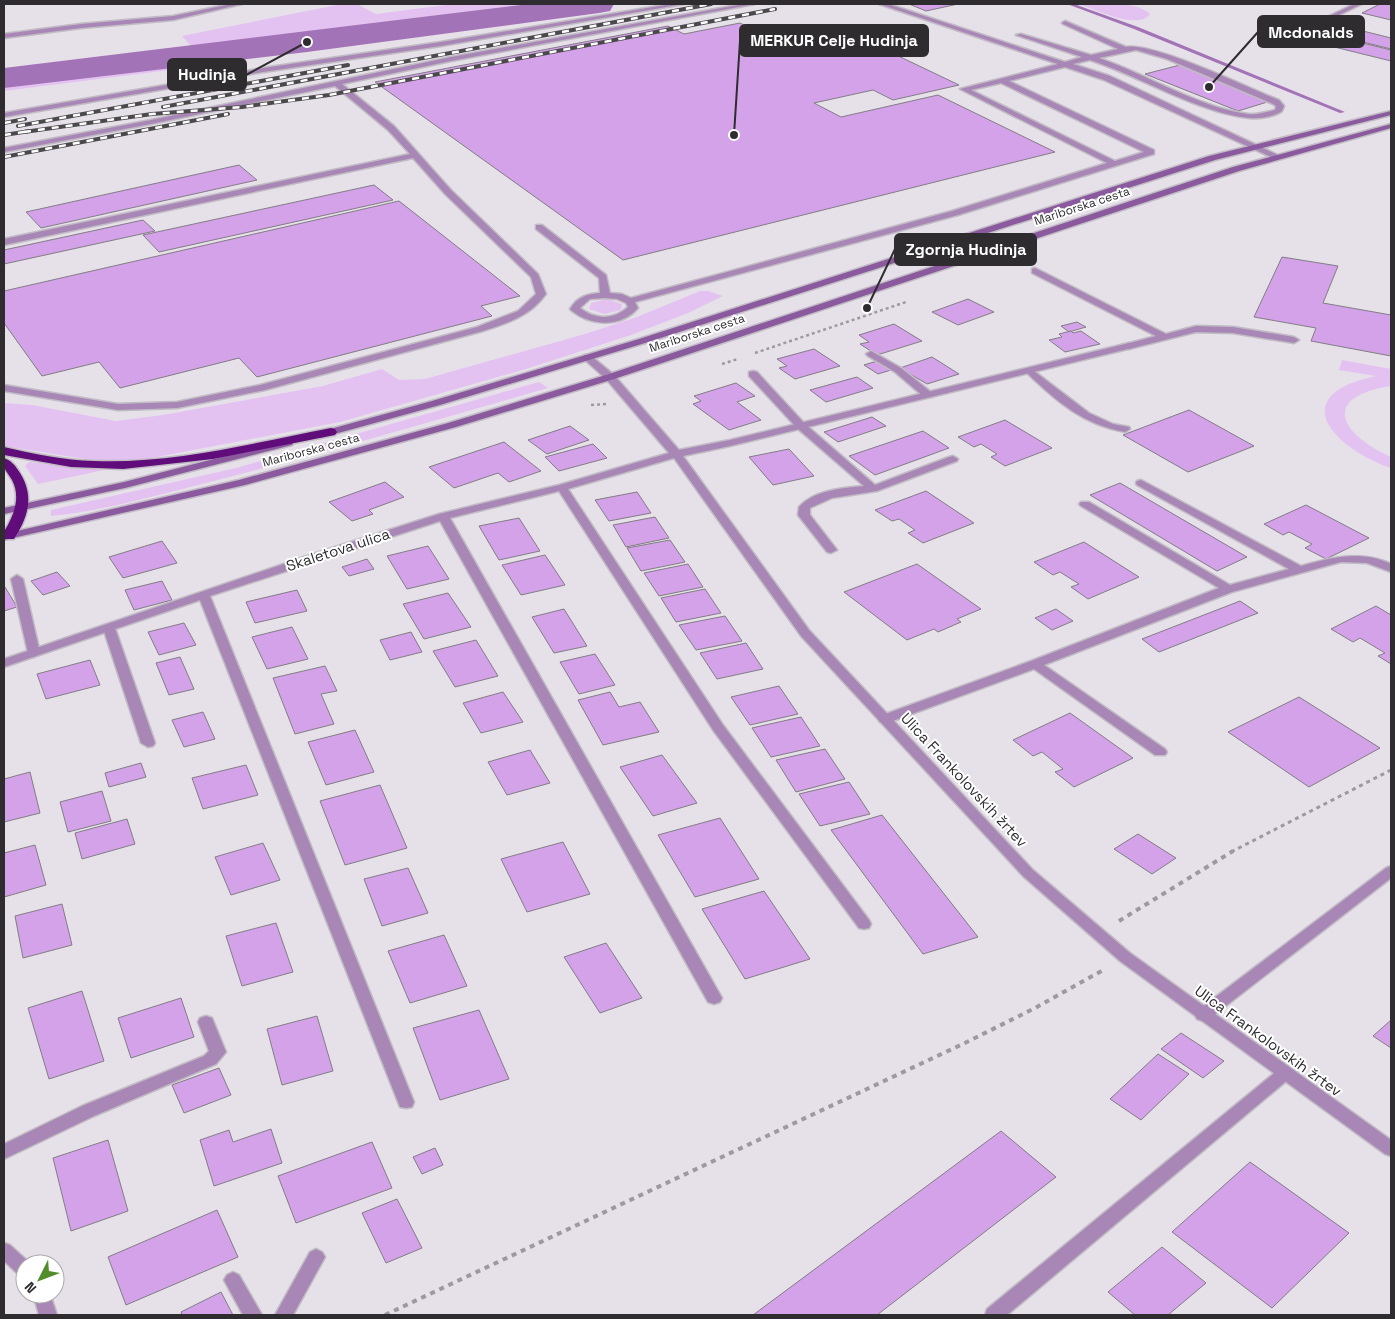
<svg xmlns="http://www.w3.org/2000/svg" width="1395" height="1319" font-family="'Space Grotesk',sans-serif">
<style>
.green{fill:#e3c2f1}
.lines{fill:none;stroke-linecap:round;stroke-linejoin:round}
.stream{fill:#a273b6;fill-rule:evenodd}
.river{fill:#a273b6;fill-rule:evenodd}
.building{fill:#d3a2e8;stroke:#827d85}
.lane-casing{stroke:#c1bcc4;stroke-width:3}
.street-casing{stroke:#c1bcc4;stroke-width:3}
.secondary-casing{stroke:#c1bcc4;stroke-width:3}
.highway-casing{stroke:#c1bcc4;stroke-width:3}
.path-far2{stroke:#9d999f;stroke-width:2.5;stroke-dasharray:3 3;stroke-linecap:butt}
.path-far1{stroke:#9d999f;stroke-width:3;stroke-dasharray:4 4;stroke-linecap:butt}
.path{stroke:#9d999f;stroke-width:4;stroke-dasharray:5 5;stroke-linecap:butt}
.lane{fill:#a887b6;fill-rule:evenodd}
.street{fill:#a887b6;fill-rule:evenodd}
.secondary{fill:#8a599e;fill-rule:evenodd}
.highway{fill:#600d7b;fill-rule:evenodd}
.rail-casing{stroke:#4c494d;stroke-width:4}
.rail{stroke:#fff;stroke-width:2.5;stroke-dasharray:7;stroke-linecap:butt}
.labels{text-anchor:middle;stroke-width:4;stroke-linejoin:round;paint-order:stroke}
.far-street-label{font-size:12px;fill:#2e2c2f;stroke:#fff}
.street-label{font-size:15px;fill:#2e2c2f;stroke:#fff}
.leader{fill:none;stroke:#2e2c2f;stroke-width:2}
.callout-dot{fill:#2e2c2f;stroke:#fff;stroke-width:2}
.callout{fill:#2e2c2f;stroke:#2e2c2f;stroke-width:2}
.callout-label{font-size:16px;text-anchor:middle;font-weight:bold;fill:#fff}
</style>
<rect width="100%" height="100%" fill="#e6e0e9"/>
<g class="green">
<polygon points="342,4 357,4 376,14 454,4 525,4 376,24 191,46 182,36"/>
<path d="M 1079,4 C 1099,4 1136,0 1150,14 C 1139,31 1094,9 1079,4 Z"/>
<polygon points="234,60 241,61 4,91 4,87"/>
<polygon points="700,291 708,291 723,296 688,313 631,335 526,369 340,422 136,461 98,461 4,446 4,403 32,405 116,421 163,415 323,386 382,369 399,380 425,379 585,334 637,317"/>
<polygon points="607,299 622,304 621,310 604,314 589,309 591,303"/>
<path d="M 1342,360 L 1391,369 L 1391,386 C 1320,397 1340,434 1391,457 L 1391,468 C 1333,448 1284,395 1376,376 L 1339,370 Z"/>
<path d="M 539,382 L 548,388 C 436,420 323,453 210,482 C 157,495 104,511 51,516 L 51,510 L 236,468 Z"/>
<polygon points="29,462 104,470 38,484 25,466"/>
</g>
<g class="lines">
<polygon class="stream" points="1067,4 1074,4 1138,27 1345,112 1340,113 1134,29"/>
<polygon class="river" points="529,4 614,4 610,11 599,13 307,52 4,88 4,68"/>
</g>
<g class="building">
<polygon points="909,4 958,4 926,11"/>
<polygon points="1380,4 1391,4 1391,20 1362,13"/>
<polygon points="740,23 782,44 846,31 959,85 893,100 873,90 814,103 841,117 938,95 1055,152 623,260 375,82 668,26 684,34"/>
<polygon points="1339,25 1391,38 1391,49 1323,32"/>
<polygon points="1322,33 1391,50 1391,61 1306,40"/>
<polygon points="1180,65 1274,100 1238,111 1145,74"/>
<polygon points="239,165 257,180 41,228 26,212"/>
<polygon points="374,185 393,200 159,252 143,235"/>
<polygon points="399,201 520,296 481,306 492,316 257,377 239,358 120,388 99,362 42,376 4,323 4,291"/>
<polygon points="143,220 155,231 4,264 4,250"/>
<polygon points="1282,257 1338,266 1323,303 1391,315 1391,356 1311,341 1316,328 1254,317"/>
<polygon points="968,299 994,312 958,325 932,312"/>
<polygon points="1077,322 1086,327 1069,332 1061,326"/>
<polygon points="894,324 922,341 877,355 860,344 869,342 859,335"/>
<polygon points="1071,331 1073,333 1081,331 1100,344 1065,352 1049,340 1062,337 1059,334"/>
<polygon points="814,349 840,366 795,379 779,368 787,366 777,359"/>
<polygon points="932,357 959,374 927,384 900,368"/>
<polygon points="877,361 891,370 878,374 864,365"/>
<polygon points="857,377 873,388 826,402 810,390"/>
<polygon points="736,383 755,396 737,402 761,420 729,430 693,404 701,401 694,396"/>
<polygon points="1189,410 1254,446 1188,472 1123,435"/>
<polygon points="872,417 886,426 838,442 824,432"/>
<polygon points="1005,420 1052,448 1005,466 991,457 997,454 981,444 974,447 958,437"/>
<polygon points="570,426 589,440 547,454 528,440"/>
<polygon points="923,431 949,448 875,475 849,456"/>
<polygon points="504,442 541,471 509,482 498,473 454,488 429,467"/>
<polygon points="593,444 607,458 559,471 545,457"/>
<polygon points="789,449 814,476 773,485 749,457"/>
<polygon points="385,482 404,497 369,510 373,514 352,521 329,502"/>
<polygon points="1120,483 1247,557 1217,571 1090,495"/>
<polygon points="926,491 974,523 923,543 908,533 915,530 899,519 892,521 875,510"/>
<polygon points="637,492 651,513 609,521 595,500"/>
<polygon points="1306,505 1369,538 1326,559 1305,548 1312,544 1289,532 1283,535 1264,524"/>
<polygon points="655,517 669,538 626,547 613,525"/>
<polygon points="519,518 540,551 499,560 479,526"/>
<polygon points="670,540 685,562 641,571 627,548"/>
<polygon points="162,541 177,563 123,578 109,557"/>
<polygon points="1084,542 1139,577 1088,599 1071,587 1079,584 1060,572 1053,575 1034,562"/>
<polygon points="428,546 449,579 407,589 387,556"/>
<polygon points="545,555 565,585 521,595 502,565"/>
<polygon points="367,559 374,569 349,576 342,567"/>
<polygon points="688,564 703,587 659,596 644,573"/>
<polygon points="917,564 981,609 957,619 961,622 938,632 934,629 907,640 844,592"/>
<polygon points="57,572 70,586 43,595 31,581"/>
<polygon points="162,581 172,600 134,610 125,590"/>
<polygon points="5,587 17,607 4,611 4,588"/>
<polygon points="705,589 721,613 676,622 661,598"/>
<polygon points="297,590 307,611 255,623 246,602"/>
<polygon points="448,593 471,627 424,639 403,604"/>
<polygon points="1240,601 1258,613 1159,652 1142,639"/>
<polygon points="1376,606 1391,615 1391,664 1378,656 1385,653 1360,638 1353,642 1331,629"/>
<polygon points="564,609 587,646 554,653 532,617"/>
<polygon points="1056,609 1073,621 1052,630 1035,618"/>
<polygon points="725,616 742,641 696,650 679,625"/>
<polygon points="184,623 196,645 159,655 148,632"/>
<polygon points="292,627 308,659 267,669 252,637"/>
<polygon points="411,632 422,652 390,660 380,640"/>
<polygon points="476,640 498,676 455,687 433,651"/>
<polygon points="746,643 763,669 717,679 700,653"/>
<polygon points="595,654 615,685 579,694 560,662"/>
<polygon points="180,657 194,689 169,695 156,663"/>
<polygon points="90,660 100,685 46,699 37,674"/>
<polygon points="325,666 337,691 321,694 334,724 295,734 273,678"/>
<polygon points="779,686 798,714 750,725 731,697"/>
<polygon points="503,692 523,722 481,733 463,703"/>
<polygon points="610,692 619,707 640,702 659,732 603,745 578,700"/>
<polygon points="1299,697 1380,748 1309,787 1228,732"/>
<polygon points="203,712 215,739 184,747 172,720"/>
<polygon points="1070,713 1133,758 1074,787 1055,772 1063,769 1042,752 1033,756 1013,740"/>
<polygon points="801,717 820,746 771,757 752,728"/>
<polygon points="355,730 374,772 326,785 308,742"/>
<polygon points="825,749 845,779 796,792 776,760"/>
<polygon points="530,750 550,783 507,795 488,762"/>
<polygon points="662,755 697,803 653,816 620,767"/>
<polygon points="141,763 146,777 109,787 105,773"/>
<polygon points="246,765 258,795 203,809 192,778"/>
<polygon points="30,772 40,813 4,822 4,779"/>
<polygon points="849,782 870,814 820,826 799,794"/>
<polygon points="380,785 407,848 345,865 320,801"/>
<polygon points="102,791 111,821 68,832 60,802"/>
<polygon points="882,815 978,937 923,954 831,830"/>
<polygon points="720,818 759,879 695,897 658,835"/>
<polygon points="127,819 135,844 82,859 75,833"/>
<polygon points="1138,834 1176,858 1152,874 1114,849"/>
<polygon points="563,842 590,894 527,912 501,859"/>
<polygon points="263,843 280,880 231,895 215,857"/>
<polygon points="35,845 46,885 4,897 4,853"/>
<polygon points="408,868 428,913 382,926 364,879"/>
<polygon points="764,891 810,959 745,979 702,909"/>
<polygon points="62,904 72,945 23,958 15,916"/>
<polygon points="276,923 293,972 242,986 226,936"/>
<polygon points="444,935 467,986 410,1003 388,951"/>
<polygon points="606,943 642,998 600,1013 564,957"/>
<polygon points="82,991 104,1061 49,1079 28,1008"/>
<polygon points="181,998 194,1037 131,1058 118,1018"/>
<polygon points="479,1010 509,1079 440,1100 413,1028"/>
<polygon points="317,1016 333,1071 282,1085 267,1029"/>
<polygon points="1391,1020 1391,1048 1373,1036"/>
<polygon points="1181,1033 1224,1061 1203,1078 1161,1049"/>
<polygon points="1158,1054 1189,1074 1141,1120 1110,1099"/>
<polygon points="219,1068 231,1095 184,1113 172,1085"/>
<polygon points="271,1129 282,1163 214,1186 200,1140 229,1130 233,1142"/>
<polygon points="1001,1131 1056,1177 877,1315 753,1315"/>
<polygon points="108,1140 128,1211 71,1231 53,1158"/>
<polygon points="372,1142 392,1188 296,1223 278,1176"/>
<polygon points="435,1148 443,1165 422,1174 413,1157"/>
<polygon points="1250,1162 1349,1233 1272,1308 1172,1232"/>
<polygon points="397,1199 422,1248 386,1263 362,1213"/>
<polygon points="217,1210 238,1257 126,1305 108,1257"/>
<polygon points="1162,1247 1206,1283 1168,1315 1135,1315 1108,1292"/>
<polygon points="221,1292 233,1315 182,1315 181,1312"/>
</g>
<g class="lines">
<g class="lane-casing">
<g id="lane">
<polygon points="671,4 684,4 441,46 263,72 4,117 4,113 263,68 441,42"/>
<path d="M 743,4 L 755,4 L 451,61 L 342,84 L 394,126 L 451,190 L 538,274 L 546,294 C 530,316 508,323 483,331 L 265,390 L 177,408 L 118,410 L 4,391 L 4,385 L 118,404 L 177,402 L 260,385 L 477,327 L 518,311 L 536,294 L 531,277 L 445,194 L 413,158 L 4,245 L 4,239 L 410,154 L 388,130 L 335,86 L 151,124 L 4,152 L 4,148 L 151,120 L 451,57 Z"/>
<path d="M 879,4 L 888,4 L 1065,62 L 1082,57 L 1016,35 L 1021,34 L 1091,55 L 1118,49 L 1063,24 L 1062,23 L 1065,21 L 1126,47 C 1154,42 1248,88 1279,100 L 1284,106 L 1282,111 C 1274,117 1259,119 1249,118 C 1199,113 1139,76 1090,60 L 1073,64 L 1110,76 L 1280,156 L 1273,158 L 1104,80 L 1065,67 L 1009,81 L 1154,150 L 1154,154 L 958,215 L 635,302 L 638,308 C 621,328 591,326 572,311 L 570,309 C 577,297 587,294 600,293 L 599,278 L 536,229 L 536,225 L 542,225 L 606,275 L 610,293 L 622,294 L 631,298 L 952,211 L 1107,163 L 960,89 L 1058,64 ZM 1136,50 L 1167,59 L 1273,104 L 1276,106 L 1275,110 C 1266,112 1257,115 1248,114 C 1200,108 1146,74 1099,58 ZM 1001,83 L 1144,152 L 1115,161 L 971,90 ZM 605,298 L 617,299 L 626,303 L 628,307 C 614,320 595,320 580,308 L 590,299 Z"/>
<polygon points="1354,4 1362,4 1291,38 1286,37"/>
<polygon points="1035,268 1166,334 1196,326 1233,327 1294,337 1299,340 1294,343 1233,333 1196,332 1129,349 1126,348 1126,344 1156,336 1032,273 1032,269"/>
<polygon points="871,351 901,368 932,393 932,397 924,397 895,372 868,356 866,354"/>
<path d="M 1030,368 L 1089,413 L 1113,424 L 1129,427 L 1130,429 L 1125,432 C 1084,425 1056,401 1027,373 L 1027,369 Z"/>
<path d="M 753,371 L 757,372 L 805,424 L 875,485 L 949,457 L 953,456 L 958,459 L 957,461 L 877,491 L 832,498 L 810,508 L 810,515 L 837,550 L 831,553 L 827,552 L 798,515 L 799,507 C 814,490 843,488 864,486 L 797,428 L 749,376 L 749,372 Z"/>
<path d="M 1141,480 L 1301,566 C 1331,558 1359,550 1389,563 L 1391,564 L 1391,572 L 1367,563 L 1341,562 L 1232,592 L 1044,665 L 1165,749 L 1167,752 L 1165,755 L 1155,755 L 1034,669 L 890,722 L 880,722 L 878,719 L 880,716 L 1031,661 L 1219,588 L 1081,506 L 1079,504 L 1081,502 L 1089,502 L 1230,585 L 1289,569 L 1137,485 L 1136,483 L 1137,481 Z"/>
<polygon points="17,575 23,579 40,653 34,657 28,653 11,579"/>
<polygon points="109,624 115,628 155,743 153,746 148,747 141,743 103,628"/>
<polygon points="1391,866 1391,878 1209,1019 1203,1021 1197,1019 1195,1015 1197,1011 1386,868"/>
<polygon points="206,1016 212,1018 226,1052 216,1064 94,1116 4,1159 4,1144 82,1106 204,1056 209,1051 198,1022 200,1018"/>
<polygon points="1284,1068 1290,1070 1292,1074 1290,1078 1007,1315 985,1315 987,1309 1278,1070"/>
<polygon points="316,1249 322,1252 325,1257 293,1315 275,1315 310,1252"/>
<polygon points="233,1272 239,1275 262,1315 243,1315 224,1280 227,1275"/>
</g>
</g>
<g class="street-casing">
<g id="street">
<polygon points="231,4 242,4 173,20 81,28 4,38 4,34 81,24 173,16"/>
<polygon points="1129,343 1132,344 1132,348 730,446 683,456 809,630 1033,870 1130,953 1391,1140 1391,1156 1385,1154 1120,961 1023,876 801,636 674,458 568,489 723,725 869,920 871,924 869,928 864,929 859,928 713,730 559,491 450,518 722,998 720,1002 714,1004 708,1002 440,521 210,596 414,1102 412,1107 406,1108 400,1107 398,1102 200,600 4,667 4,659 304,557 439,514 559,485 669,453 606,379 584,359 584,355 590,355 614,375 679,450 730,440"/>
<polygon points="4,1243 10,1245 31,1264 25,1264 25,1278 19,1275 4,1261"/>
<polygon points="31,1294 50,1294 57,1315 39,1315 36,1304"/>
</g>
</g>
<g class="secondary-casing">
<g id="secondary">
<polygon points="1391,111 1391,115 1215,160 645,343 440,405 320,438 315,435 316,433 432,401 639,339 1209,156"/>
<polygon points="1391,124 1391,128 1239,171 614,379 456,427 245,485 4,540 4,534 239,480 448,423 606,375 1233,167"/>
<polygon points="288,440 293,443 292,445 125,488 4,514 4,508 124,482"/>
</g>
</g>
<g class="highway-casing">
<g id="highway">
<path d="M 331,428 L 335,429 L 337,432 L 335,435 L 213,459 L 123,469 L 71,467 L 4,455 L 4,447 C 33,454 64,460 94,461 C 174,464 253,443 331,428 Z"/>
<path d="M 4,458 C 10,460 15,465 18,470 C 35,494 29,516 14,539 L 4,539 L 4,530 L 5,530 C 14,515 21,497 12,480 C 6,470 3,470 4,458 Z"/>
</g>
</g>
<g class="path-far2">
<polyline points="755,353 906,302"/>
<polyline points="722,364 738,359"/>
<polyline points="591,405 607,404"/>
</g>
<polyline class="path-far1" points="1231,852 1391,770"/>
<g class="path">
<polyline points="1119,921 1233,851"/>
<polyline points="385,1315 963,1044 1035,1008 1105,969"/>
</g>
<use href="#lane" class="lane"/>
<use href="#street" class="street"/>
<use href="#secondary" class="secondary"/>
<use href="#highway" class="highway"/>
<g class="rail-casing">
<g id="rail">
<polyline points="163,107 711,4"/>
<polyline points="4,123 25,119"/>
<polyline points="18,126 348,65"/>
<polyline points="24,132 152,114 242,107 329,95 775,9"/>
<polyline points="4,135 30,131"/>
<polyline points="4,157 228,114"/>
</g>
</g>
<use href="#rail" class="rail"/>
</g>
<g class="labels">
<g class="far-street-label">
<text transform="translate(1082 206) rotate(-18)" y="4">Mariborska cesta</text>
<text transform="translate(697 333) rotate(-18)" y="4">Mariborska cesta</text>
<text transform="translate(311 450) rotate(-15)" y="4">Mariborska cesta</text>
</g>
<g class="street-label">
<text transform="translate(338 550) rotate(-18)" y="5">Skaletova ulica</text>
<text transform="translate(964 780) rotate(47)" y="5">Ulica Frankolovskih žrtev</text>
<text transform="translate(1268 1041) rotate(36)" y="5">Ulica Frankolovskih žrtev</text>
</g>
</g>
<path class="leader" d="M1209 87L1258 32M734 135L740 41M307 42L246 75M867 308L895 249"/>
<g class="callout-dot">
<circle cx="1209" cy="87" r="5"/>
<circle cx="734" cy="135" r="5"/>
<circle cx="307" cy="42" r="5"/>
<circle cx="867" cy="308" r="5"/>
</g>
<g class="callout">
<rect x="1258" y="16" width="106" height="31" rx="5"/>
<rect x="740" y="25" width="188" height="31" rx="5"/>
<rect x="168" y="59" width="78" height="31" rx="5"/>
<rect x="895" y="234" width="141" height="31" rx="5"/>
</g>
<g class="callout-label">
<text x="1311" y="38">Mcdonalds</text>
<text x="834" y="46">MERKUR Celje Hudinja</text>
<text x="207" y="80">Hudinja</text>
<text x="966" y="255">Zgornja Hudinja</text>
</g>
<rect width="1395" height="1319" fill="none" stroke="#2e2c2f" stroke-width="10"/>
<g transform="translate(40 1279) rotate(228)"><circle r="24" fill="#ffffff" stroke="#ababac"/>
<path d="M0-4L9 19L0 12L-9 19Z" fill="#528d2b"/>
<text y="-8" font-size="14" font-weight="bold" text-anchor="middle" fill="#2e2c2f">N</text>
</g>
</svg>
